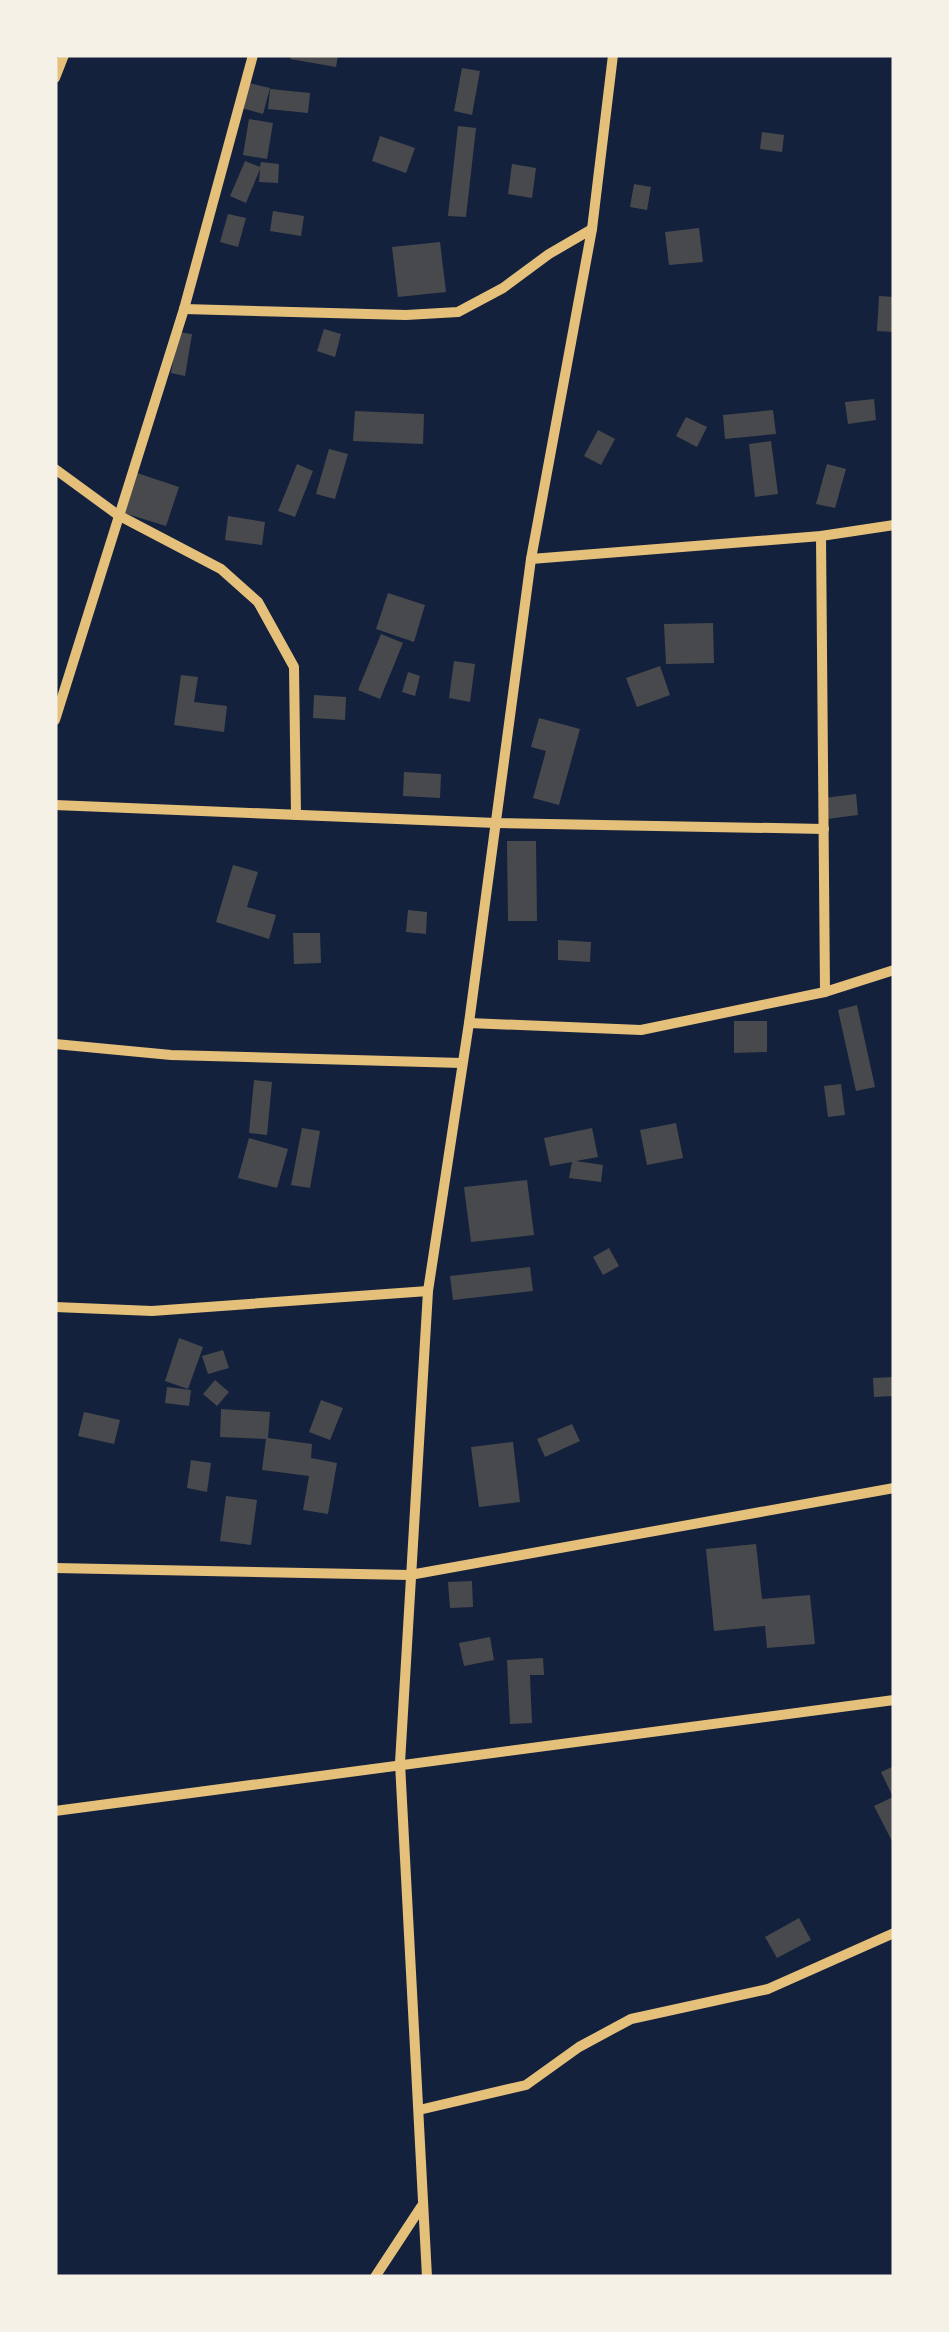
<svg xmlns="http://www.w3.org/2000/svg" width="949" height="2332" font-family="'Space Grotesk',sans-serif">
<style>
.building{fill:#48494c}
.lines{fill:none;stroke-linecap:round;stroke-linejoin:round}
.minor{stroke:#e5c07b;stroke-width:10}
</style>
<rect width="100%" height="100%" fill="#14213d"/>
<g class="building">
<polygon points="291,55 338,55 336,67 290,59"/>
<polygon points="462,68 480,71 472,115 454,111"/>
<polygon points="245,82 270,88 263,114 238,107"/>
<polygon points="270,89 310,93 308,113 268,109"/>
<polygon points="249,119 273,123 267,159 243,155"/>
<polygon points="458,126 476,128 466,217 448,216"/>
<polygon points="762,132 784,135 782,152 760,149"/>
<polygon points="380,136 415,148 406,173 372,161"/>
<polygon points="245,161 260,167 261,162 279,164 278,183 259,182 260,169 246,203 230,196"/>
<polygon points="512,164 536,168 532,198 508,194"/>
<polygon points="634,184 651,187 647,210 630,207"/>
<polygon points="273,211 304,216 301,236 270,231"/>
<polygon points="228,214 246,218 238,247 220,242"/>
<polygon points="699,228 703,262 669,265 665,232"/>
<polygon points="440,242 446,292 398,297 392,247"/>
<polygon points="879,296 894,297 894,332 877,331"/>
<polygon points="324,329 341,334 335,357 317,351"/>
<polygon points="178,332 192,334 185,376 171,373"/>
<polygon points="874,399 876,420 848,424 845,402"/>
<polygon points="773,410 776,434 725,439 723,415"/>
<polygon points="355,411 424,414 423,444 353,441"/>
<polygon points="686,417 707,427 697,447 676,436"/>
<polygon points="598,430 615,439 601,465 584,456"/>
<polygon points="771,441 778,494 755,497 749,444"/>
<polygon points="329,449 348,454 335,499 316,494"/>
<polygon points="297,464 313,471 295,517 278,511"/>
<polygon points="827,464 846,469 835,508 816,504"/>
<polygon points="137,473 179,487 166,526 124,513"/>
<polygon points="228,516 265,522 262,545 225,540"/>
<polygon points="388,593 425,605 414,642 376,629"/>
<polygon points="713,623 714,663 666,664 664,624"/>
<polygon points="381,634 403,643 380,699 358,690"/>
<polygon points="454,661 475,664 470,702 449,698"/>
<polygon points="660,666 670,695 637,707 626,678"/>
<polygon points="408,672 420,676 415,696 402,692"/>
<polygon points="181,675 198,677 194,702 227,706 224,732 174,725"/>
<polygon points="314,695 346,697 345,720 313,718"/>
<polygon points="539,718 580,729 559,805 533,798 546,751 531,747"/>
<polygon points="404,772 441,774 440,798 403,796"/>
<polygon points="856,794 858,815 827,819 824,798"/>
<polygon points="507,841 536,841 537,921 508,921"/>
<polygon points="233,865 258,872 247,907 276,915 269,939 216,922"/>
<polygon points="408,910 427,912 426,934 406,932"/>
<polygon points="293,933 320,933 321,963 294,964"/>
<polygon points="558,940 591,942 590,962 558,960"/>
<polygon points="857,1005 875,1087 856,1091 838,1010"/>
<polygon points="734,1021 767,1021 767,1052 734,1053"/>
<polygon points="254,1080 272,1082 267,1135 249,1133"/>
<polygon points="841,1084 845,1115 828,1117 824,1086"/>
<polygon points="676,1123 683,1158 647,1165 640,1130"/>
<polygon points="302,1128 320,1131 310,1188 291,1185"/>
<polygon points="592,1128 598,1157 576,1161 603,1165 601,1182 569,1178 572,1162 550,1166 544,1138"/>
<polygon points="249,1138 288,1149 277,1188 238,1178"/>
<polygon points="527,1180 534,1235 471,1242 464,1187"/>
<polygon points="609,1248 619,1266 603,1275 593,1257"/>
<polygon points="530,1267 533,1291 453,1300 450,1276"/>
<polygon points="179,1338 203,1347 188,1389 165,1381"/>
<polygon points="223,1350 229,1368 208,1374 202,1356"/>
<polygon points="894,1377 894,1396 874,1397 873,1378"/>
<polygon points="215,1380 229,1392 217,1406 203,1394"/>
<polygon points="167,1387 191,1390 189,1406 165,1403"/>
<polygon points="321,1400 343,1408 330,1440 309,1432"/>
<polygon points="221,1409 270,1412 268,1438 312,1444 311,1458 337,1463 328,1514 303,1510 309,1476 262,1470 266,1439 220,1437"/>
<polygon points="84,1412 120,1420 114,1444 78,1436"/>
<polygon points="572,1424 580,1441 545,1457 537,1439"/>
<polygon points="513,1442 520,1502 479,1507 471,1447"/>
<polygon points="191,1460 211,1463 207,1492 187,1488"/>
<polygon points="226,1496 257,1500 251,1545 220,1541"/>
<polygon points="756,1544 762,1599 810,1595 815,1644 767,1648 765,1626 714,1631 706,1549"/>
<polygon points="472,1581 473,1607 450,1608 448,1582"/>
<polygon points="490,1637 494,1660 464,1666 459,1643"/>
<polygon points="543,1658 544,1675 530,1675 532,1723 510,1724 507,1660"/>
<polygon points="892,1767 894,1771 894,1845 874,1806 893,1797 881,1772"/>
<polygon points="799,1918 811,1940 777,1958 765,1937"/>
</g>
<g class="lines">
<g class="minor">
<polyline points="55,78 64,55"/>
<polyline points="184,309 406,315 458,312 503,288 549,254 592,229"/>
<polyline points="55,469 118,515 221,569 258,602 294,667 296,815"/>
<polyline points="821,536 825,992"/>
<polyline points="531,559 821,536 894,525"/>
<polyline points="55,720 184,309 253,55"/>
<polyline points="55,805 496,823 824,829"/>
<polyline points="469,1023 641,1030 825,992 894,970"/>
<polyline points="55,1044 171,1055 462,1063"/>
<polyline points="55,1307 152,1311 428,1291"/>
<polyline points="55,1568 410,1575 894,1488"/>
<polyline points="55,1811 894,1700"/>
<polyline points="419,2110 526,2085 579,2047 631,2019 768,1989 894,1933"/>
<polyline points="375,2277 421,2207"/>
<polyline points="427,2277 400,1763 428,1291 469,1023 531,559 592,229 613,55"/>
</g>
</g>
<rect width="949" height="2332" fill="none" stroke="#f6f1e7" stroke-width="115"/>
</svg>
